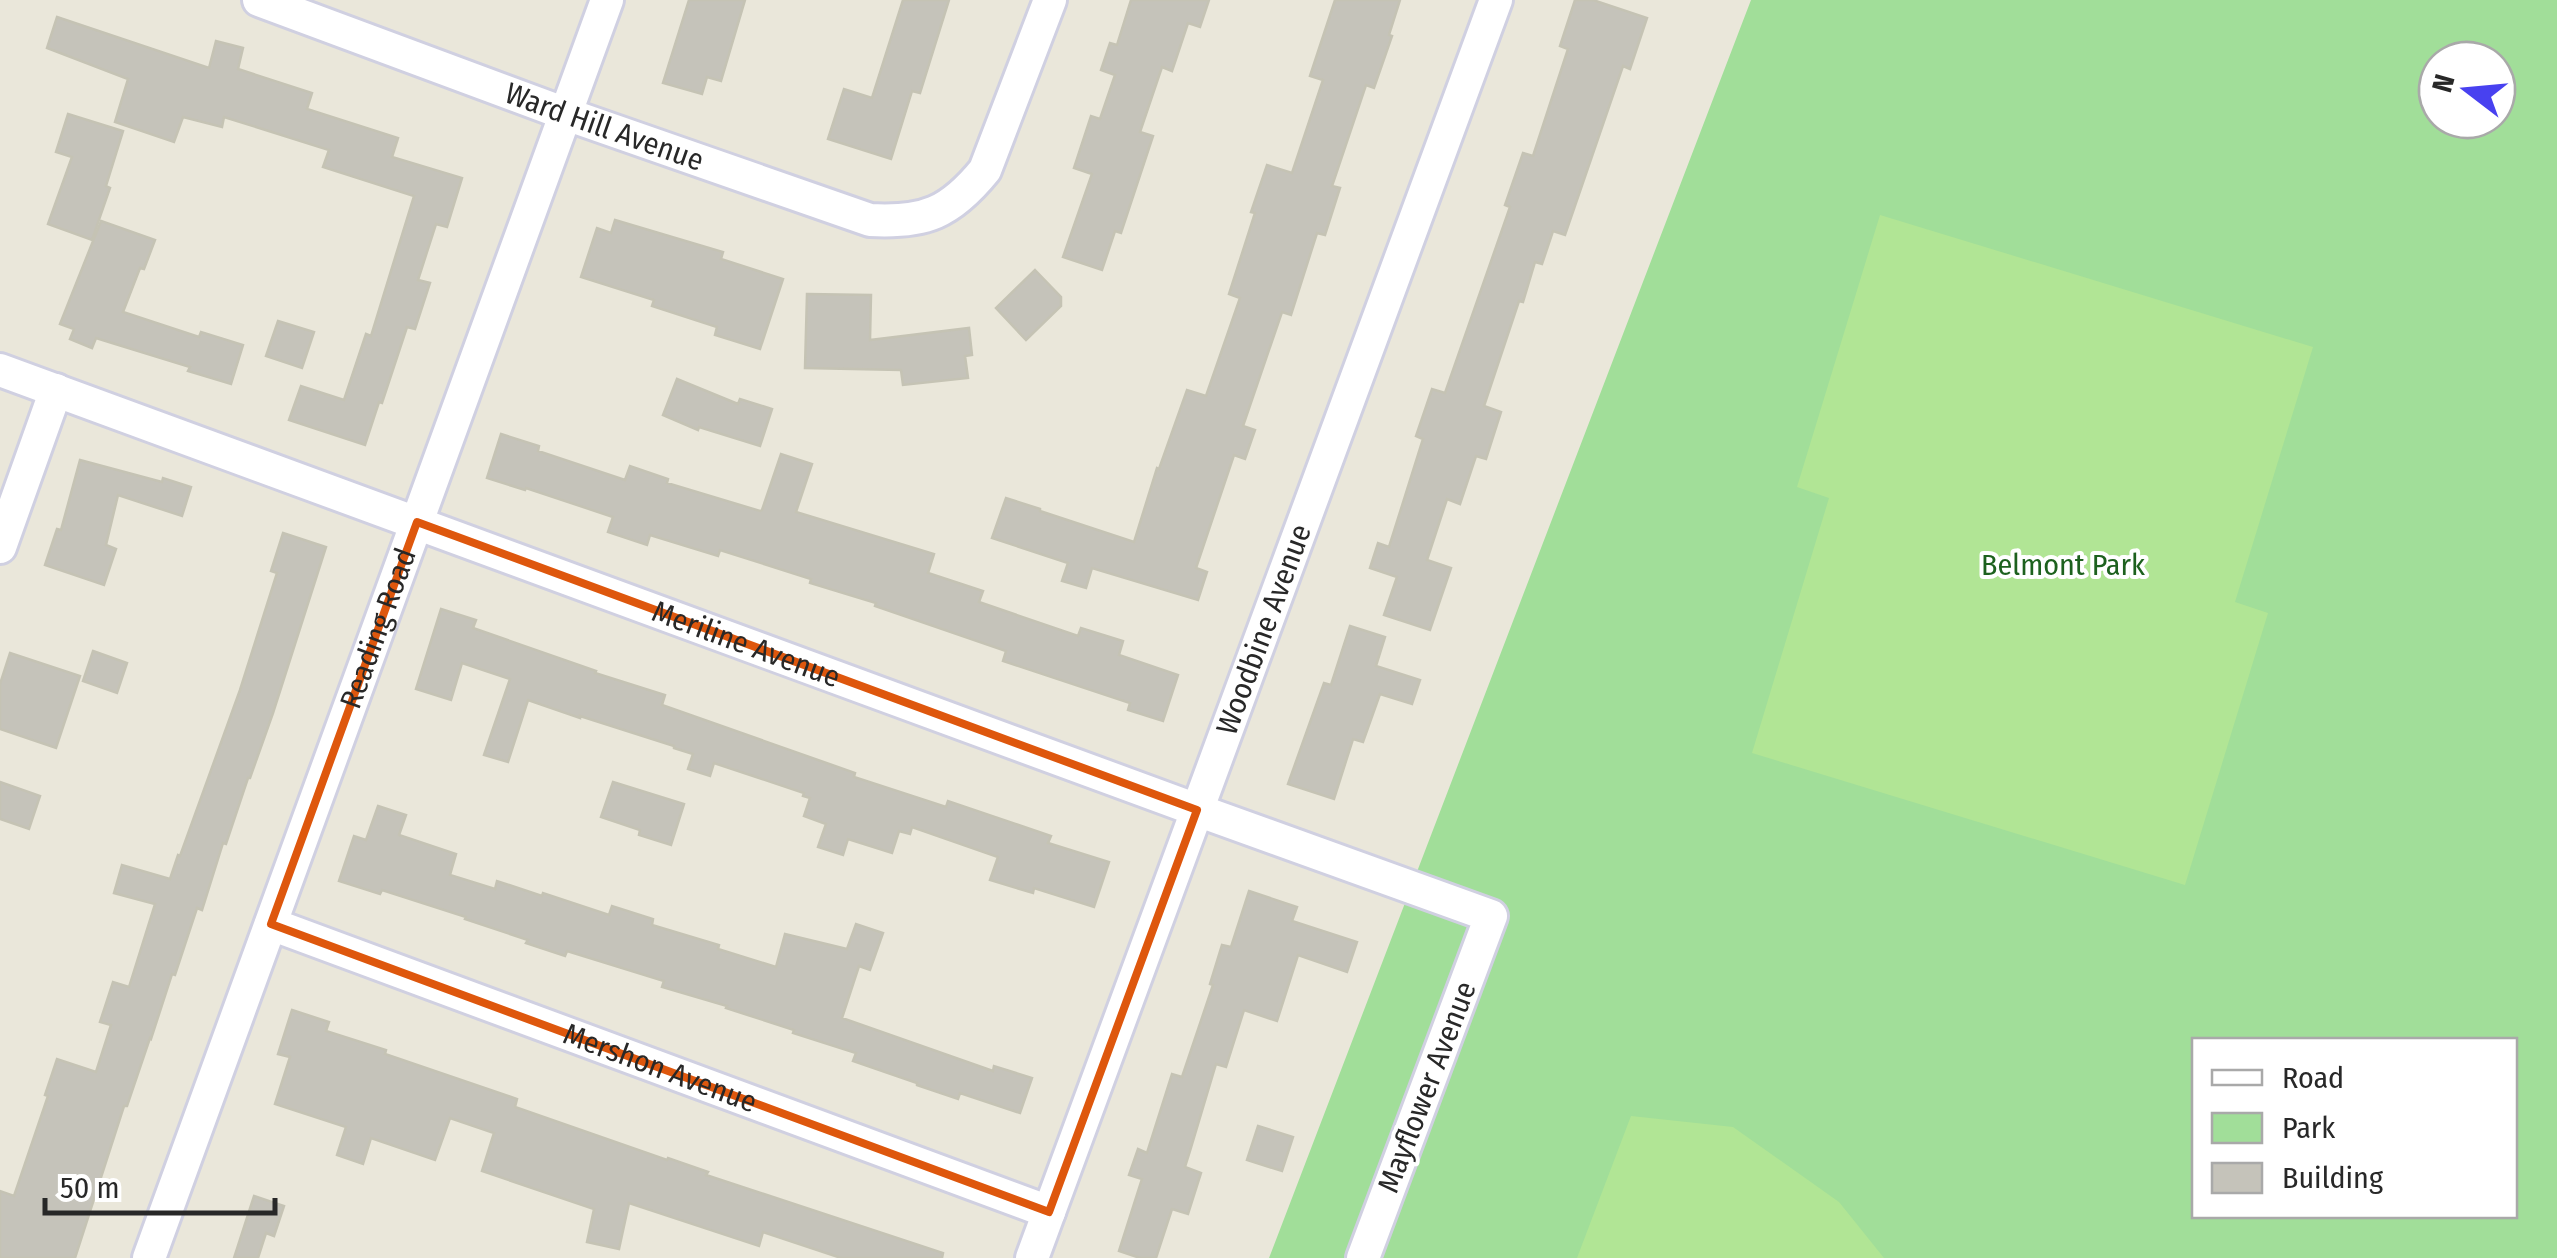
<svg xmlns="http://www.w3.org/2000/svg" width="2557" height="1258" font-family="'Fira Sans Condensed',sans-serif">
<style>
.green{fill:#a1de99;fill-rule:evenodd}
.pitch{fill:#b1e595}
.building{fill:#c5c3ba;stroke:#c5c3b4;stroke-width:2.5}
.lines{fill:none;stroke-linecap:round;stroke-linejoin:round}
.street-casing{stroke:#d0d0e1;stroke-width:38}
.street{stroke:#fff;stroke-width:32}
.marked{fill:none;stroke:#de570d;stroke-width:8;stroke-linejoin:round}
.labels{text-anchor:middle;stroke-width:8;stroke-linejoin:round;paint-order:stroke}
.street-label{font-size:30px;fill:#282828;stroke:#fff}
.park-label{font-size:30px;fill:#1d611e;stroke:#fff}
</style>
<rect width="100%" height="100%" fill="#eae7da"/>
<path class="green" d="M 1751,0 L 2557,0 L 2557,1258 L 1269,1258 ZM 2437,60 L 2497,60 L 2497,120 L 2437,120 ZM 2194,1040 L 2514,1040 L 2514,1216 L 2194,1216 Z"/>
<g class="pitch">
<polygon points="1880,215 2313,347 2235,602 2268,613 2185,885 1752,753 1829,498 1797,487"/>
<polygon points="1631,1116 1733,1127 1839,1202 1884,1258 1577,1258"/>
</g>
<g class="building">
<polygon points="689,0 745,0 721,81 707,77 702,94 663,83"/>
<polygon points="903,0 949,0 920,93 912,91 891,159 828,139 844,89 872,98"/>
<polygon points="1131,0 1209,0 1200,27 1188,23 1172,71 1162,67 1140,132 1153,136 1121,233 1115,231 1102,270 1063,257 1092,174 1074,168 1091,116 1100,119 1115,75 1101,70 1110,43 1117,45"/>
<polygon points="1335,0 1400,0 1389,35 1392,36 1374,88 1366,85 1332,186 1340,188 1325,235 1317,233 1291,315 1282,312 1243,426 1255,430 1245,459 1234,455 1196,568 1207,572 1198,600 1092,568 1086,588 1062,581 1068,563 992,538 1006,498 1040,509 1040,511 1134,542 1157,468 1159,469 1187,390 1206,396 1240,298 1229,294 1255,213 1251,212 1267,165 1292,173 1323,80 1310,76"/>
<polygon points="1575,0 1593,0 1647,18 1630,69 1623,66 1565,235 1553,231 1542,264 1535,262 1523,302 1519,301 1484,406 1501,412 1486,459 1476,456 1460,504 1447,499 1427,560 1451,568 1430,630 1384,615 1397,577 1370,568 1378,543 1389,547 1423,439 1416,436 1432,389 1445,393 1510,207 1505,205 1523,153 1533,156 1568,49 1560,46"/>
<polygon points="57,17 209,68 216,41 243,48 238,69 312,93 307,109 398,138 392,157 462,178 447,227 436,224 418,280 430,283 415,329 407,327 382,403 379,402 365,445 289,420 301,386 344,400 366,334 371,336 414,196 323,167 329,150 224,117 222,127 183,117 174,142 115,122 128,79 47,48"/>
<polygon points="68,114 123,131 106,186 110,188 92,240 48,224 72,157 56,152"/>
<polygon points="615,220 723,252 721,259 783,279 760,349 715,335 717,327 652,306 654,300 581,277 597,228 611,233"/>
<polygon points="101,221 155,240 144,269 140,268 123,312 199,337 201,332 243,345 231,384 188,371 190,367 112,343 96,338 92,348 70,339 74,329 60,324"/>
<polygon points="1035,270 1061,297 1061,306 1026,340 996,308"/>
<polygon points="807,294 871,295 870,340 969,328 972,355 965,356 968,378 903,385 901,370 805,368"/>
<polygon points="278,321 314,332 302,368 266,356"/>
<polygon points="677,379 738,404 740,399 772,409 760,446 699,427 698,430 663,415"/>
<polygon points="501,434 539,446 538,451 625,480 630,466 668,479 667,483 760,511 762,510 781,454 812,464 796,512 934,554 928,573 983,591 979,602 1078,636 1081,628 1123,641 1119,655 1178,675 1163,721 1128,710 1130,703 1003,661 1006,651 875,606 876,603 810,583 811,579 720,550 718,556 650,535 647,545 608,532 613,517 526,488 525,490 487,478"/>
<polygon points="80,460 162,482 163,478 191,487 182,516 118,495 106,545 116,549 104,585 45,565 57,529 61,530"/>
<polygon points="283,533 326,547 273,713 250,778 248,778 226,844 223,843 202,910 197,908 175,975 172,974 151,1039 150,1038 127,1106 124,1106 75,1258 0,1258 0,1191 14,1196 48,1096 45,1095 57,1059 96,1072 111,1025 100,1022 113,982 129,987 155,904 114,893 122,865 170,879 178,855 180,856 240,690 277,573 271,571"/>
<polygon points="441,609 476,620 473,628 596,671 595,673 665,695 662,705 855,773 854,777 946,807 948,801 1051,836 1048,843 1109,862 1094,907 1034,888 1033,893 990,880 998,857 912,827 910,834 899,831 892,853 848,839 843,855 818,847 826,824 804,816 810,798 803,796 804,793 714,763 710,776 688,769 693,754 674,748 674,746 580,716 580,718 528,700 508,762 484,755 510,679 462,663 451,700 416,689"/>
<polygon points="1350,626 1385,637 1376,666 1420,680 1412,704 1380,694 1363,742 1353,739 1334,799 1288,784 1324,683 1331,685"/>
<polygon points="93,651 127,663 117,693 83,681"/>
<polygon points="10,653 80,676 56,748 0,729 0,684"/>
<polygon points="0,782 40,796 29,829 0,819"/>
<polygon points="613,782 684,804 671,845 639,835 640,830 601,817"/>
<polygon points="378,806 406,815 399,835 456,854 450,875 495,889 497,881 542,896 543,893 609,915 612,906 653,919 652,925 719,945 718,949 776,967 785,934 847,949 856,924 883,933 870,970 859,966 842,1018 993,1071 994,1066 1032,1078 1020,1113 960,1093 958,1099 917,1085 917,1083 853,1061 856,1053 793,1033 794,1030 726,1008 727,1006 662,987 664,981 567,951 565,956 526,943 528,940 465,919 466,917 382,890 380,894 339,881 354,836 366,840"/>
<polygon points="1249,891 1297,907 1292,921 1357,942 1347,972 1298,955 1277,1021 1244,1010 1226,1067 1216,1064 1190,1151 1185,1167 1201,1173 1188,1214 1172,1209 1156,1258 1140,1258 1119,1251 1142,1179 1129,1175 1138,1149 1147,1153 1172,1074 1182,1077 1213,985 1210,984 1222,945 1231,947"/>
<polygon points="292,1010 329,1022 326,1031 386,1050 385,1054 517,1099 515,1107 667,1160 668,1158 708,1172 706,1175 943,1253 942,1258 841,1258 763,1232 759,1246 629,1203 619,1249 587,1242 594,1209 482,1171 494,1133 450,1118 435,1160 371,1138 363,1164 337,1155 346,1127 275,1104 290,1057 278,1054"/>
<polygon points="1258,1126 1293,1137 1282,1171 1247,1160"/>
<polygon points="254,1196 284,1206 274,1236 266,1233 258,1258 234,1258"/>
</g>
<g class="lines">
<g class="street-casing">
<g id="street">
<path id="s1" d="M 259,0 L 566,114 L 870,220 C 925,223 950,213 985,170 L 1050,0"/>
<path id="s2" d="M 0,370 L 1197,810 L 1491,916 L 1363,1258"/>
<polyline points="0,547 56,390"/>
<path id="s3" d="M 271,924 L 1049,1212"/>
<path id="s4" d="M 149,1258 L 607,0"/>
<path id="s5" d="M 1032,1258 L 1496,0"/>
</g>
</g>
<use href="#street" class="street"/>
</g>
<path class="marked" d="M 417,522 L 1197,810 L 1049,1212 L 271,924 Z"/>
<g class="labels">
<g class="street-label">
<text dy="10" stroke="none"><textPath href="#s1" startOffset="368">Ward Hill Avenue</textPath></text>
<text dy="10" stroke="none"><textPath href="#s4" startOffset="670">Reading Road</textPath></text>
<text dy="10" stroke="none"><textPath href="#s5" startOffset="670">Woodbine Avenue</textPath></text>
<text dy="10" stroke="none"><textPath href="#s2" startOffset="795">Meriline Avenue</textPath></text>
<text dy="10" stroke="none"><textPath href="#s3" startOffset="415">Mershon Avenue</textPath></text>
<text transform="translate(1427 1087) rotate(-69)" y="10">Mayflower Avenue</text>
</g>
<g class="park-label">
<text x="2063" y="575">Belmont Park</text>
</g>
</g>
<rect x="2192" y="1038" width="325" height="180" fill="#ffffff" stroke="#a9a9a9" stroke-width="2.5"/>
<rect x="2212" y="1070" width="50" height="15" fill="#ffffff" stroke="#a9a9a9" stroke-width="2.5"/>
<text x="2282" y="1088" font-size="30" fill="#282828">Road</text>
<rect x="2212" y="1113" width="50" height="30" fill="#a1de99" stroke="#a9a9a9" stroke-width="2.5"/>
<text x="2282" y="1138" font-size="30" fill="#282828">Park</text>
<rect x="2212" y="1163" width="50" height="30" fill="#c5c3ba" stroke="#a9a9a9" stroke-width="2.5"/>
<text x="2282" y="1188" font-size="30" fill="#282828">Building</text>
<g transform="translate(2467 90) rotate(286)"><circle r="48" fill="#ffffff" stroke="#a9a9a9" stroke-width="2.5"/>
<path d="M0-8L18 38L0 25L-18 38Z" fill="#4841f0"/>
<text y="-15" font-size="28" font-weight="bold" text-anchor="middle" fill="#282828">N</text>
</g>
<path d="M45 1198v15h230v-15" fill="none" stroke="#282828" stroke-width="5"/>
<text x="60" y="1198" font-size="30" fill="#282828" stroke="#ffffff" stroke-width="8" paint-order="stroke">50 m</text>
</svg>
